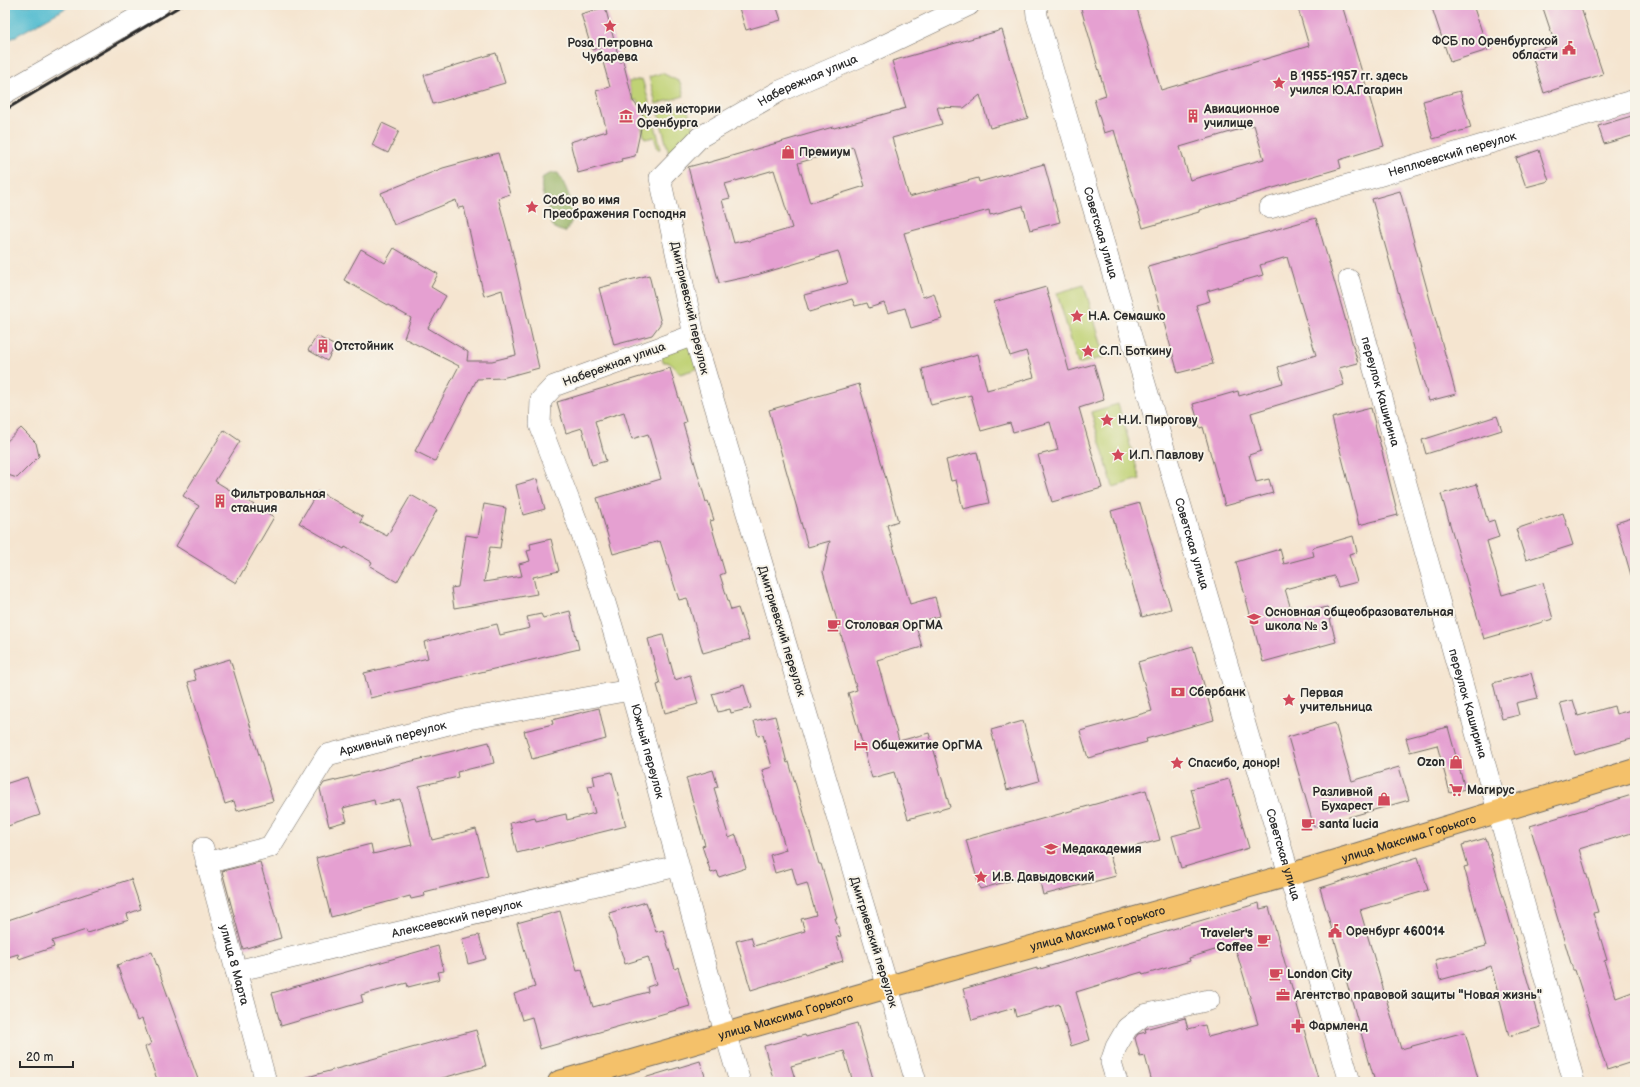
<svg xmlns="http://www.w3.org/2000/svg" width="1640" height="1087" font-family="'Balsamiq Sans',sans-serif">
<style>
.green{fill:#c0d275;stroke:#767e50}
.forest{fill:#98b466;stroke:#627048}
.water{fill:#53bcd0;stroke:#3f747e}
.building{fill:#e5a0d1;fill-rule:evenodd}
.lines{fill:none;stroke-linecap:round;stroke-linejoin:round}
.minor-casing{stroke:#726c65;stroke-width:22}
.major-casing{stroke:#726c65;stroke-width:24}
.minor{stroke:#fff;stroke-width:21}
.major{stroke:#f4c16a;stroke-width:22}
.rail{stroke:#2b2b2b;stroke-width:3}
.labels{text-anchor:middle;stroke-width:4;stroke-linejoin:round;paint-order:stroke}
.poi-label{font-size:12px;font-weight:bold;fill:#2b2b2b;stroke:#f7f3e8;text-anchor:start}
.street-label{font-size:12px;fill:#2b2b2b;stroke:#f7f3e8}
</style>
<rect width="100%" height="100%" fill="#f7f3e8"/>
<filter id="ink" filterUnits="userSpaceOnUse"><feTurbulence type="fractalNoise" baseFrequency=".025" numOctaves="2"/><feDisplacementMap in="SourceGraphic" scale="8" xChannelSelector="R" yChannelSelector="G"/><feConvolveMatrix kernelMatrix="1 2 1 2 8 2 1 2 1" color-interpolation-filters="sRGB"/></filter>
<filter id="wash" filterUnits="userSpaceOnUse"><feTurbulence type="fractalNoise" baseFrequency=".012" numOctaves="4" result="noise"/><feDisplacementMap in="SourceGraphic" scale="16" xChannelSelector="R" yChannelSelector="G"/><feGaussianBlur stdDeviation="0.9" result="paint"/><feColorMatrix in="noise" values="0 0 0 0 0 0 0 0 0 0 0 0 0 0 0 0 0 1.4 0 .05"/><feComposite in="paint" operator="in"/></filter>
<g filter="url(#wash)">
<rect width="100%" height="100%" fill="#f5e5d0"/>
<g class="green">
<polygon points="662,73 680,82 684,96 656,104 649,77"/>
<polygon points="642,79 650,105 642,107 637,100 633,101 628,82"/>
<polygon points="686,104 695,134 669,154 658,112"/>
<polygon points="652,113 661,149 658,149 654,137 645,139 641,125 644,124 645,114"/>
<polygon points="1084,285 1105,357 1078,364 1057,293"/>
<path d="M 688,340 L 703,367 L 680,374 C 675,368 671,361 663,362 L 660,349 Z"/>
<polygon points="1118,404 1140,479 1113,487 1091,412"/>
</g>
<path class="forest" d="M 552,173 L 558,173 C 564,182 572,201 573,212 C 574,220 569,226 565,232 C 562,231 558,230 556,229 C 549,223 550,215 548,208 C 544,196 539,190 543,177 Z"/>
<polygon class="water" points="5,5 71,5 5,42"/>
<g id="blocks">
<g class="building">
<polygon points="738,5 776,5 781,20 746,30"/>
<path d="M 1080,5 L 1136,5 L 1161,90 L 1309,46 L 1297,5 L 1342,5 L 1384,146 L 1339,160 L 1341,168 L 1199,210 L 1199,212 L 1143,228 L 1114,130 L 1104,133 L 1094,99 L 1106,95 ZM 1254,125 L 1264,159 L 1190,180 L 1180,147 Z"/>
<polygon points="1431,5 1473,5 1488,50 1450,62"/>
<polygon points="1542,5 1580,5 1603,74 1544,93 1531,52 1555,44"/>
<polygon points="605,7 620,62 623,61 633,101 642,112 643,119 635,156 621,159 622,161 578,173 570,142 607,131 596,91 610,87 599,48 592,50 581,14"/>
<path d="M 1002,30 L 1028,118 L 990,128 L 980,95 L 964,108 L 937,107 L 942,124 L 892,138 L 909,197 L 978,178 L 979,182 L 1044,164 L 1060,222 L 1030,230 L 1023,206 L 990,215 L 989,210 L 904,233 L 923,297 L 934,293 L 942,319 L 911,328 L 905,308 L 888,313 L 884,303 L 869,308 L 867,303 L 855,306 L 852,299 L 809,312 L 804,295 L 848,283 L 838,251 L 760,274 L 719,283 L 688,167 L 707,162 L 707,163 L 833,127 L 834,128 L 906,108 L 892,61 ZM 853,147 L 865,186 L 810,203 L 798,163 ZM 774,170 L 792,228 L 748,241 L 747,240 L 734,243 L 722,200 L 730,198 L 725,184 Z"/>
<polygon points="496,53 505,83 433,104 424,75"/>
<polygon points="1460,91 1471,128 1433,139 1423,101"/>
<polygon points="1635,115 1635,135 1604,144 1598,126"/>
<polygon points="382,123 399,131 388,153 372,145"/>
<polygon points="1539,150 1549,181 1526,187 1516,158"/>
<polygon points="498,153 510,194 498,198 511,246 539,368 502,378 477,379 435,461 415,451 459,366 404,338 411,318 344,280 361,249 385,263 394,248 438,274 431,287 446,296 428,328 468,352 467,361 492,361 516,355 502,290 484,296 464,207 458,208 456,200 394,225 381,193 443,168"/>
<polygon points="1400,191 1456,394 1429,401 1372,199"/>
<polygon points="1316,218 1358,363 1339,368 1344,385 1251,413 1261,451 1249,455 1256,482 1269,479 1273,493 1225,506 1203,427 1200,428 1193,404 1238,391 1239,396 1283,383 1278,367 1316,355 1287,257 1260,265 1263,275 1207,291 1210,301 1196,305 1213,364 1178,373 1148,266"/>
<polygon points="649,275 661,323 652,335 614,345 599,288"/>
<polygon points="1046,287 1069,371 1094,364 1104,400 1079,408 1102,488 1052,502 1038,455 1058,450 1050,422 1013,432 1010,423 981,431 971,395 931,405 922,369 978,354 987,390 1034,377 1026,351 1010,356 994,302"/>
<polygon points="317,336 335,346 327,361 308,350"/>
<polygon points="670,368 686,422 683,423 706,502 708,501 714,520 710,521 725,573 720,575 731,610 738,608 749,640 703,653 687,598 679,600 660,541 613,554 597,498 661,479 648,434 632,439 624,412 595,421 606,461 592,465 582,428 566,433 557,402"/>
<polygon points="859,384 898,521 887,525 910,604 935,597 940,616 915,623 922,647 877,660 899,741 929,733 950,807 908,819 894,772 872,778 848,693 857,690 823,572 830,541 808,547 769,410"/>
<polygon points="1371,408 1398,515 1359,525 1332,418"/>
<polygon points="1497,416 1502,430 1426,454 1422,440"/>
<polygon points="21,428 36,443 39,456 17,478 5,474 5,443"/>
<polygon points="224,430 240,441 215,481 274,517 236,583 176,546 199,506 183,496"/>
<polygon points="977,452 989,503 963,509 956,480 951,481 946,460"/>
<polygon points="537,479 545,509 523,515 516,485"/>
<polygon points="1477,484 1488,522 1494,520 1499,537 1487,541 1502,595 1543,583 1553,619 1484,639 1441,494"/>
<polygon points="318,491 363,517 360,522 387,536 411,495 437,510 397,582 370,566 372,562 345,547 344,549 299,523"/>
<polygon points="1140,503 1171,609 1142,617 1111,511"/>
<polygon points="484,504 506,508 500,548 490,547 484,582 522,576 519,564 530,561 527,551 531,550 530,544 551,539 559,571 533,577 537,594 454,608 451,588 458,587 466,535 478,537"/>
<polygon points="1563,513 1573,545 1526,560 1516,529"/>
<polygon points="1635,517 1635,574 1631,575 1616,523"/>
<polygon points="1353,536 1357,552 1349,554 1357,582 1338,587 1334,576 1285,589 1293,616 1327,607 1336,642 1263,662 1236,562 1280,549 1284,564 1314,556 1312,548"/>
<polygon points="570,611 579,649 370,698 364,673 428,658 424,642 497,624 500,635 530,628 527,617 541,614 543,618"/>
<polygon points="663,635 675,680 690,675 698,704 665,713 657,685 660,684 648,639"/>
<polygon points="1193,646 1214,720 1146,739 1147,742 1088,758 1080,731 1152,711 1138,662"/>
<polygon points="230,659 273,801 237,811 234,801 225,804 188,682 196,680 193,670"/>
<polygon points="1531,673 1538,698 1516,703 1519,715 1502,719 1493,683"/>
<polygon points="744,685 751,708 731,713 730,709 718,712 712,694"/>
<polygon points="1573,700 1578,716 1614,706 1616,714 1635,709 1635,738 1575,755 1560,703"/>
<polygon points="599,708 606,739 532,759 524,731 553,724 552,720"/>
<polygon points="775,716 787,763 789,762 819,864 821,864 837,918 835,918 841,936 836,937 843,961 751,990 736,941 751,937 754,946 805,931 801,919 816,915 807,883 797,886 792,868 775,873 770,855 786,850 762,770 772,767 763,735 758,736 754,721"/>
<polygon points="1023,721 1039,781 1007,790 991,730"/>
<polygon points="1335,723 1352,781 1399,767 1409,800 1314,827 1288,737"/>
<polygon points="1448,727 1465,789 1450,793 1437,745 1410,752 1406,738"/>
<polygon points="489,742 494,763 457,772 458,777 419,786 432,840 476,829 488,876 424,892 425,896 411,899 410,896 331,917 316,858 371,844 373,854 412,845 400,799 375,805 374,800 343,808 347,821 329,826 320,789 324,783"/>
<polygon points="713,770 718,787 714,788 729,838 736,835 746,868 719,877 717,871 711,873 702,846 705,845 686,778"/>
<polygon points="612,772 626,826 517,853 510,823 535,817 536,821 566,814 567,820 595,813 588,786 595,785 593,776"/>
<polygon points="27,777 40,815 5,827 5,784"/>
<polygon points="1229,779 1249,848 1181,868 1172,836 1202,828 1191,789"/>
<polygon points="1146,790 1160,840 1109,853 1116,876 1043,895 1038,873 980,889 966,840"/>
<polygon points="1635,794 1635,832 1579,849 1598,912 1593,913 1607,960 1604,961 1616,998 1635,991 1635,1061 1607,1070 1575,970 1573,970 1530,826"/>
<polygon points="1486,838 1541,1027 1509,1036 1491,966 1440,980 1435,960 1486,946 1464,867 1468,866 1462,845"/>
<polygon points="1418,857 1428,890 1360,910 1401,1049 1465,1032 1479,1082 1375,1082 1320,888"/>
<polygon points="260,862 281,938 243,949 222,871"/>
<polygon points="131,879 141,909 127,914 129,920 87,933 86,930 52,941 54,947 19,959 18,954 5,958 5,921"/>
<polygon points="646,902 656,932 663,930 675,969 678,967 690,1006 540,1049 532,1017 522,1020 514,994 535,987 517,923 560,911 577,971 582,970 593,1007 648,992 647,987 656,984 648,957 625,964 609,913"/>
<polygon points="1259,903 1260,909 1269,907 1319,1082 1232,1082 1232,1078 1217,1082 1152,1082 1145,1056 1140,1057 1135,1038 1138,1034 1146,1032 1145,1029 1185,1018 1188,1029 1205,1025 1208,1037 1258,1024 1234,944 1189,958 1190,961 1143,975 1142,972 1076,992 1090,1040 1071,1046 1059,1004 1016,1017 1014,1008 972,1020 963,989 1037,968 1037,970"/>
<polygon points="479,935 486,959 468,964 462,939"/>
<polygon points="438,946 444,971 438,972 440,979 408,987 407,983 361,995 363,1002 281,1026 272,993"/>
<polygon points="152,952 199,1082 158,1082 145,1047 151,1044 142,1019 137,1021 117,965"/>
<polygon points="857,1023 874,1082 853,1082 844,1051 791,1066 796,1082 774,1082 764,1046 805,1035 806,1037"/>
<polygon points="476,1030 486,1066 428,1082 304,1082 304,1078"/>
<polygon points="700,1061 707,1082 645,1082 644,1078"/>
</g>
</g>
</g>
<g filter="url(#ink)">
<use href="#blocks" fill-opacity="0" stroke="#726c65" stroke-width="1"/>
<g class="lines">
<g class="minor-casing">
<g id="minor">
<path id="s1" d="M 1036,5 L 1037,16 L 1350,1082"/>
<polyline points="5,93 159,5"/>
<path id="s2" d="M 1270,208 L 1635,100"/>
<path id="s3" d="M 1349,280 L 1574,1082"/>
<path id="s4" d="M 694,335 L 554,386 L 541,400 L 540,425 C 559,476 580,526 597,577 C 650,744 688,915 740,1082"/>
<path id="s5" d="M 203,848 L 266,1082"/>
<path id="s6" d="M 206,863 L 270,847 L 327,755 L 468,719 L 630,690"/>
<path id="s7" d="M 236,971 L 677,866"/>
<path id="s8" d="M 916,1082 L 694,335 L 660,178 L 700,137 L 780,91 L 866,54 L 969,5"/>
<polyline points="1117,1082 1111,1062 1116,1047 1127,1028 1144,1015 1209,1000"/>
</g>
</g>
<g class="major-casing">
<g id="major">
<path id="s9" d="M 559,1082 L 888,987 L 1289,875 L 1635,770"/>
</g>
</g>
<use href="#minor" class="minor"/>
<use href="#major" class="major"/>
<polyline class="rail" points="5,110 182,5"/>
</g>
</g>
<defs>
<g id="sight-bare" transform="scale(1.08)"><path d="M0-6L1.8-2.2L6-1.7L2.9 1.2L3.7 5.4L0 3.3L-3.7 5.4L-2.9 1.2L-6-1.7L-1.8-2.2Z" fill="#d1495b" stroke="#f7f3e8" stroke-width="2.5" paint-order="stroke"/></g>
<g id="civic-bare" transform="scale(1.08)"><path d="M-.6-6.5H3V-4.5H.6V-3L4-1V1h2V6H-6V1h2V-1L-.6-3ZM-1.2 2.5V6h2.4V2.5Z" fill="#d1495b" stroke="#f7f3e8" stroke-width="2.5" paint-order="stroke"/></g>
<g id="museum-bare" transform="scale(1.08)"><path d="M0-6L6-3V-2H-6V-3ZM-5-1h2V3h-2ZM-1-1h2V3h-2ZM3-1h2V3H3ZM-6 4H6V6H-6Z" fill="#d1495b" stroke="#f7f3e8" stroke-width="2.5" paint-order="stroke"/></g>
<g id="building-bare" transform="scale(1.08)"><path d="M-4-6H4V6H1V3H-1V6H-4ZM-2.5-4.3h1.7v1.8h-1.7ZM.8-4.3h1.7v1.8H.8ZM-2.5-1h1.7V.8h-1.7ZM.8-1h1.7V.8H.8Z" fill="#d1495b" stroke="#f7f3e8" stroke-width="2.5" paint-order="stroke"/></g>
<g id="shop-bare" transform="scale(1.08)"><path d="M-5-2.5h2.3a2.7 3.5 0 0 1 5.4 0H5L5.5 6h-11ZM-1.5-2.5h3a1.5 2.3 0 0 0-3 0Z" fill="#d1495b" stroke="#f7f3e8" stroke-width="2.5" paint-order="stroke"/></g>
<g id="school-bare" transform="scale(1.08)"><path d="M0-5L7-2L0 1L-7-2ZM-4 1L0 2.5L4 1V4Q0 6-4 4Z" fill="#d1495b" stroke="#f7f3e8" stroke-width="2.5" paint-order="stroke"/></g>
<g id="cafe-bare" transform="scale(1.08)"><path d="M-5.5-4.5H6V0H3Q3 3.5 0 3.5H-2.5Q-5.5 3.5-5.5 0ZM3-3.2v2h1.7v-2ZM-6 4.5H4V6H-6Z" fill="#d1495b" stroke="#f7f3e8" stroke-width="2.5" paint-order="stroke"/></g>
<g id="bank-bare" transform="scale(1.08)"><path d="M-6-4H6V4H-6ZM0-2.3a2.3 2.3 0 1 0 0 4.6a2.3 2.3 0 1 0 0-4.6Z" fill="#d1495b" stroke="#f7f3e8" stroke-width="2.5" paint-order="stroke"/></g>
<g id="hotel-bare" transform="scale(1.08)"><path d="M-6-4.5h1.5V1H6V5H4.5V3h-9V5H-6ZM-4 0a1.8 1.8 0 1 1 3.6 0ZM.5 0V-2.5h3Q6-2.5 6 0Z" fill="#d1495b" stroke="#f7f3e8" stroke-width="2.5" paint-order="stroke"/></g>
<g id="supermarket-bare" transform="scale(1.08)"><path d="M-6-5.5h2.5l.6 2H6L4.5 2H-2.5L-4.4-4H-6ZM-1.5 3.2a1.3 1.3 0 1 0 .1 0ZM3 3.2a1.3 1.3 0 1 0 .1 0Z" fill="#d1495b" stroke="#f7f3e8" stroke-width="2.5" paint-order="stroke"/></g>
<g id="university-bare" transform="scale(1.08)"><path d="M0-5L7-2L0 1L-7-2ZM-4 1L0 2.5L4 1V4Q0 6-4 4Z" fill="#d1495b" stroke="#f7f3e8" stroke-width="2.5" paint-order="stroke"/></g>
<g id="office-bare" transform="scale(1.08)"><path d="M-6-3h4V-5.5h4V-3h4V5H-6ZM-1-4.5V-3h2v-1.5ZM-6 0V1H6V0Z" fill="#d1495b" stroke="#f7f3e8" stroke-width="2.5" paint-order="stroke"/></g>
<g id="pharmacy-bare" transform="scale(1.08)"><path d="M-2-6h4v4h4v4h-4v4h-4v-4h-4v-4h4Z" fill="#d1495b" stroke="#f7f3e8" stroke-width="2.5" paint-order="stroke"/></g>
</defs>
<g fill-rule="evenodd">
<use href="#sight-bare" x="610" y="26"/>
<use href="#civic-bare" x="1569" y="48"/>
<use href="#sight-bare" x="1279" y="83"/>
<use href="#museum-bare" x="626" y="116"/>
<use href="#building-bare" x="1193" y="116"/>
<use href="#shop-bare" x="788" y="152"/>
<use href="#sight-bare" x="532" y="207"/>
<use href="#sight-bare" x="1077" y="316"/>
<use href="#building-bare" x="323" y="346"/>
<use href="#sight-bare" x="1088" y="351"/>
<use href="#sight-bare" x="1107" y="420"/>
<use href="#sight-bare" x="1118" y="455"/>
<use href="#building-bare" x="220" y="501"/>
<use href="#school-bare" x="1254" y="619"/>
<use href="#cafe-bare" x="834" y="625"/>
<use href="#bank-bare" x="1178" y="692"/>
<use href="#sight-bare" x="1289" y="700"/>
<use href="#hotel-bare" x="861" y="745"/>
<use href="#shop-bare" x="1456" y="762"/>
<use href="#sight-bare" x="1177" y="763"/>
<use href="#supermarket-bare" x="1456" y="790"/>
<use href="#shop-bare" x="1384" y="799"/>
<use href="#cafe-bare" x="1308" y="824"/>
<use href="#university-bare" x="1051" y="849"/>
<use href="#sight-bare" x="981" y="877"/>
<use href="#civic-bare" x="1335" y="931"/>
<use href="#cafe-bare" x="1264" y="940"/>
<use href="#cafe-bare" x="1276" y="974"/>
<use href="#office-bare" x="1283" y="995"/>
<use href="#pharmacy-bare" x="1298" y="1026"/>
</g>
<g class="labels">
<g class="poi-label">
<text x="1558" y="45" text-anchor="end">ФСБ по Оренбургской<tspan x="1558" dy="14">области</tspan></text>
<text x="610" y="47" text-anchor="middle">Роза Петровна<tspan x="610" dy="14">Чубарева</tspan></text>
<text x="1290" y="80">В 1955-1957 гг. здесь<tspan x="1290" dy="14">учился Ю.А.Гагарин</tspan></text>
<text x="637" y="113">Музей истории<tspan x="637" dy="14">Оренбурга</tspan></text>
<text x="1204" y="113">Авиационное<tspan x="1204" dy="14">училище</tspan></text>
<text x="799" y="156">Премиум</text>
<text x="543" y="204">Собор во имя<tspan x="543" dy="14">Преображения Господня</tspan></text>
<text x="1088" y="320">Н.А. Семашко</text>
<text x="334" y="350">Отстойник</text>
<text x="1099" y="355">С.П. Боткину</text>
<text x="1118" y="424">Н.И. Пирогову</text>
<text x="1129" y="459">И.П. Павлову</text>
<text x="231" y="498">Фильтровальная<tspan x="231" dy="14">станция</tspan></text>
<text x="1265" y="616">Основная общеобразовательная<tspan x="1265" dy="14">школа № 3</tspan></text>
<text x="845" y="629">Столовая ОрГМА</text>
<text x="1189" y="696">Сбербанк</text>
<text x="1300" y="697">Первая<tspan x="1300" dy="14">учительница</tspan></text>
<text x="872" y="749">Общежитие ОрГМА</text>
<text x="1445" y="766" text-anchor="end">Ozon</text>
<text x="1188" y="767">Спасибо, донор!</text>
<text x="1467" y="794">Магирус</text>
<text x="1373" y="796" text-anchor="end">Разливной<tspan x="1373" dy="14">Бухарест</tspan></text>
<text x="1319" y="828">santa lucia</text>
<text x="1062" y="853">Медакадемия</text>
<text x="992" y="881">И.В. Давыдовский</text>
<text x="1346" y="935">Оренбург 460014</text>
<text x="1253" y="937" text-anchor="end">Traveler's<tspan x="1253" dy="14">Coffee</tspan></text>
<text x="1287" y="978">London City</text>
<text x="1294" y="999">Агентство правовой защиты "Новая жизнь"</text>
<text x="1309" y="1030">Фармленд</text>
</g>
<g class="street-label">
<text dy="4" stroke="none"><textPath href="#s8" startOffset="1119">Набережная улица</textPath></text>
<text dy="4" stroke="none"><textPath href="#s2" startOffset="190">Неплюевский переулок</textPath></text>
<text dy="4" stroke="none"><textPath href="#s1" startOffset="237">Советская улица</textPath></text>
<text transform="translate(690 308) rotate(77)" y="4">Дмитриевский переулок</text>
<text transform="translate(614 364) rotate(-20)" y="4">Набережная улица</text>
<text dy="4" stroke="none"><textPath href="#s3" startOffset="116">переулок Каширина</textPath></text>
<text dy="4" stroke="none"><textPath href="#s1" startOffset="561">Советская улица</textPath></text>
<text transform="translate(782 631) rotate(73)" y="4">Дмитриевский переулок</text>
<text dy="4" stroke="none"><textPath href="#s3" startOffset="440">переулок Каширина</textPath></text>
<text dy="4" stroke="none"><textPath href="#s6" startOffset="242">Архивный переулок</textPath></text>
<text dy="4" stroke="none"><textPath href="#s4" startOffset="537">Южный переулок</textPath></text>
<text dy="4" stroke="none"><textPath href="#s9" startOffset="884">улица Максима Горького</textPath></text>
<text dy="4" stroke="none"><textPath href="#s1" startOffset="885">Советская улица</textPath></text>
<text dy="4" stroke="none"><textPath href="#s7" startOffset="227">Алексеевский переулок</textPath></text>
<text dy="4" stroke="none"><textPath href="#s9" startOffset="560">улица Максима Горького</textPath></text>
<text transform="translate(874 942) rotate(73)" y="4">Дмитриевский переулок</text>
<text dy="4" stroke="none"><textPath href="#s5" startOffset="121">улица 8 Марта</textPath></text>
<text dy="4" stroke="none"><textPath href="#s9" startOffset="236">улица Максима Горького</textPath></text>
</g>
</g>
<rect width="1640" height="1087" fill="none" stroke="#f7f3e8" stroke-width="20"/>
<path d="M20 1061v6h53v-6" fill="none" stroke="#2b2b2b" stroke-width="2"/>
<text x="26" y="1061" font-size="12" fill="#2b2b2b" stroke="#f7f3e8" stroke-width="3" paint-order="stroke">20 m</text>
</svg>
